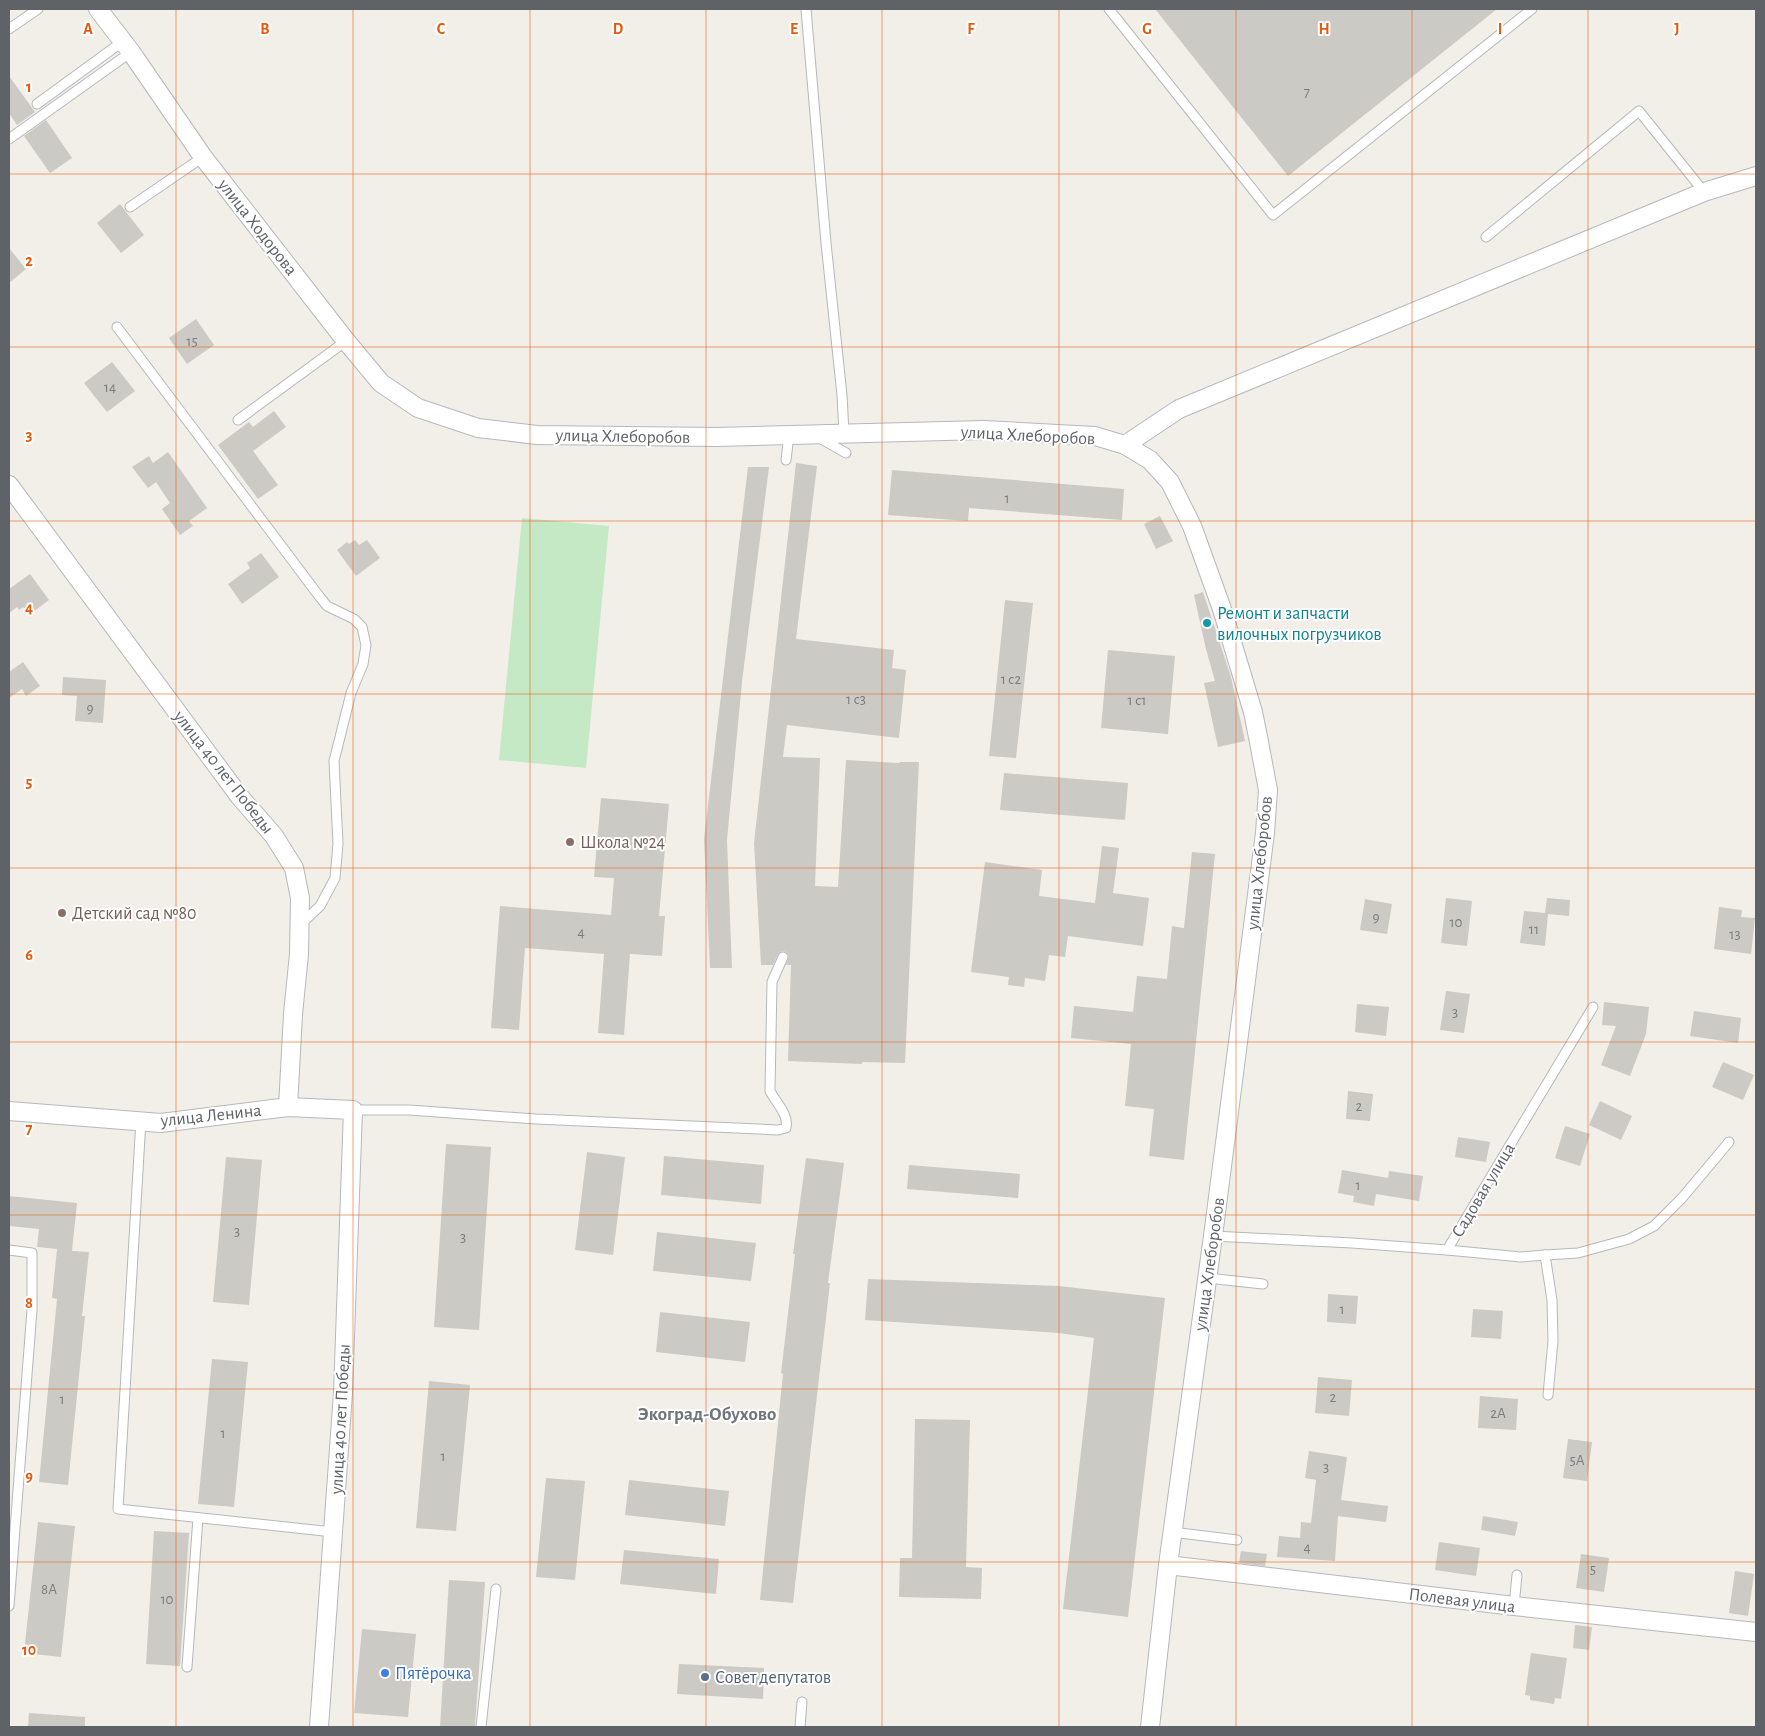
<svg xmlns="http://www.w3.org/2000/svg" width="1765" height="1736" font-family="'Alegreya Sans',sans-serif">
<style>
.green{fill:#c5e8c5}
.building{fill:#cccac5}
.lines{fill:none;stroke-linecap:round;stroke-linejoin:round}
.lane-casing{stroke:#b5b8bc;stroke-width:11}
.street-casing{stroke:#b5b8bc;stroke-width:20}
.lane{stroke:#fff;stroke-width:9}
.street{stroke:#fff;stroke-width:18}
.grid{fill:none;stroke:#e8590c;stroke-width:1;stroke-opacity:0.55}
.culture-dot{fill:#0f9aa8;stroke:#fff;stroke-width:2}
.education-dot{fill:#8d6e63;stroke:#fff;stroke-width:2}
.shop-dot{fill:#3f7fe0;stroke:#fff;stroke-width:2}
.service-dot{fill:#5c6f8a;stroke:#fff;stroke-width:2}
.labels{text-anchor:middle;stroke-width:4;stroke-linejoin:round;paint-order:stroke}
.number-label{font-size:15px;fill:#7a7d7f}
.street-label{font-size:18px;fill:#5f6368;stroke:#fff}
.culture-label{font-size:18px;fill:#0d838f;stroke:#fff;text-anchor:start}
.education-label{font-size:18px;fill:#785e54;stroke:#fff;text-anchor:start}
.shop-label{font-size:18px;fill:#366cbe;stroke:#fff;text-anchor:start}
.service-label{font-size:18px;fill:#4e5e75;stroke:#fff;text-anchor:start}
.neighbourhood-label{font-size:19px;font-weight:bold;fill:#70757a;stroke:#fff}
.grid-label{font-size:16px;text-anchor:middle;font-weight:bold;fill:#e8590c;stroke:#fff;stroke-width:4;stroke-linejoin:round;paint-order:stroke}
</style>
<rect width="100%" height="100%" fill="#f1efe8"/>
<polygon class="green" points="522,518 609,526 586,768 499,760"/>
<g class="building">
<polygon points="1155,9 1497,9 1288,176"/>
<polygon points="9,76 35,112 17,125 9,113"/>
<polygon points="46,120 72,158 50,173 24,136"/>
<polygon points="120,204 144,235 121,253 97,223"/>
<polygon points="9,248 26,269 9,283"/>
<polygon points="196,319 214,345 187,364 169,338"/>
<polygon points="112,362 135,391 107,412 84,383"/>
<polygon points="274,411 286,427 253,451 278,485 258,499 218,445 249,422 253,427"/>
<polygon points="168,452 207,508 189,521 193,526 180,535 162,509 170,503 156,482 148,488 132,467 149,456 153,463"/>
<polygon points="796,463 817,466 796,639 894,650 892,668 906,670 899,738 787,725 783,757 820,758 815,886 838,887 846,760 899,763 900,762 919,762 905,1063 862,1062 862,1064 788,1061 791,965 786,965 789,956 786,952 782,951 778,954 773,965 761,965 754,843"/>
<polygon points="748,467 769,467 742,682 727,840 732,968 710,968 704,839"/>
<polygon points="892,470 1124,489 1122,520 969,508 968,521 888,515"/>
<polygon points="1160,516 1173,541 1156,549 1144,524"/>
<polygon points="355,540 359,545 367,540 380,558 356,576 337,550 347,542 349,544"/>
<polygon points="261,553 279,577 242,604 228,584 250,568 247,563"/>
<polygon points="30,574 49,600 29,615 23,607 19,610 17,607 9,613 9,589"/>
<polygon points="1203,592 1231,677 1245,741 1218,747 1204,683 1215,681 1206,649 1194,595"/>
<polygon points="1005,600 1033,603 1016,758 989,756"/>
<polygon points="1108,650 1175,656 1168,734 1101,728"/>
<polygon points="23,662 40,686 26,696 22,689 9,698 9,672"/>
<polygon points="63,677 106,680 103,723 75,721 77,696 62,695"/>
<polygon points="1004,773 1128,783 1125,820 1000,810"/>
<polygon points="601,798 669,804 659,916 665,916 662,956 630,954 624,1035 598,1033 604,954 525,948 519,1030 491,1028 500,906 611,915 614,878 594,877"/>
<polygon points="1102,846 1119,848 1113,893 1149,898 1143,946 1068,936 1065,957 1049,955 1045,981 1025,978 1024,987 1008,985 1009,977 971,972 985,862 1042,870 1039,896 1095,903"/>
<polygon points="1192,852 1215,854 1184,1160 1149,1156 1154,1109 1125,1106 1131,1044 1071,1038 1074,1006 1133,1012 1137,976 1167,979 1172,926 1184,928"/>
<polygon points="1446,898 1472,901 1467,946 1441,943"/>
<polygon points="1547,898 1570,900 1569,916 1548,914 1545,946 1520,943 1524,911 1545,913"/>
<polygon points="1365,899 1392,904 1387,934 1360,930"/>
<polygon points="1719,907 1742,910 1741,917 1755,918 1751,954 1714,949"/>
<polygon points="1446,991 1470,994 1464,1033 1440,1030"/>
<polygon points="1604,1002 1649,1007 1646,1034 1630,1076 1601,1065 1616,1026 1602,1025"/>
<polygon points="1357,1004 1389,1007 1386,1036 1355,1032"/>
<polygon points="1694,1011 1741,1018 1738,1043 1690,1036"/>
<polygon points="1723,1062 1754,1075 1743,1100 1712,1087"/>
<polygon points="1348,1091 1373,1094 1370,1121 1346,1119"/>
<polygon points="1600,1101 1632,1116 1621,1140 1589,1125"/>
<polygon points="1565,1126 1590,1134 1580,1166 1555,1158"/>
<polygon points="1458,1137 1490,1142 1486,1162 1455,1157"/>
<polygon points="446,1144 491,1147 479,1330 434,1327"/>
<polygon points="587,1152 625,1157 613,1255 575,1250"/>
<polygon points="664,1156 764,1165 761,1204 661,1195"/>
<polygon points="226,1157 262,1160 249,1305 213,1302"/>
<polygon points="806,1158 844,1163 828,1283 830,1283 793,1603 760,1600 783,1374 781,1373 795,1254 793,1254"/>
<polygon points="909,1165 1020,1174 1018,1198 907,1189"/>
<polygon points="1342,1170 1388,1178 1389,1171 1423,1176 1419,1201 1376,1194 1374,1206 1353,1202 1354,1196 1338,1193"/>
<polygon points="9,1196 77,1203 72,1251 89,1252 82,1316 85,1316 68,1485 39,1482 57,1299 52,1298 57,1249 37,1247 39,1229 9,1226"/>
<polygon points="657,1232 756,1243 751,1281 653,1271"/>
<polygon points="868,1279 1059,1286 1165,1298 1128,1617 1063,1609 1094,1338 1059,1333 865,1320"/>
<polygon points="1328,1294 1358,1296 1356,1324 1327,1322"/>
<polygon points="1473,1309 1503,1311 1501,1339 1471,1337"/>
<polygon points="660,1312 750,1322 745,1362 656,1352"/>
<polygon points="212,1359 248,1362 234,1507 198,1504"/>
<polygon points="1318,1377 1352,1380 1349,1416 1315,1413"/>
<polygon points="429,1381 470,1385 456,1531 416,1528"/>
<polygon points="1480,1396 1518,1399 1516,1430 1478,1428"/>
<polygon points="915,1419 970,1420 966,1567 982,1568 981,1599 899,1597 900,1558 912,1558"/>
<polygon points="1568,1439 1592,1442 1587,1481 1563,1478"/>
<polygon points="1309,1451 1347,1457 1341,1500 1388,1506 1386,1522 1338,1516 1335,1561 1277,1557 1279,1536 1300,1538 1301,1522 1311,1523 1316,1480 1305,1478"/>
<polygon points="546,1478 585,1481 575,1580 536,1577"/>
<polygon points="629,1480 729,1491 725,1526 625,1515"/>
<polygon points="1483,1516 1518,1522 1515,1536 1481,1530"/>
<polygon points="38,1522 75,1526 61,1657 24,1653"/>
<polygon points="154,1531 189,1533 180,1666 146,1664"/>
<polygon points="1439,1542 1480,1548 1476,1576 1435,1570"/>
<polygon points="624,1550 719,1559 716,1594 620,1584"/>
<polygon points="1241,1551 1267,1554 1265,1566 1239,1563"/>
<polygon points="1581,1554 1609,1558 1604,1592 1576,1588"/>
<polygon points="1735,1571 1754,1574 1748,1616 1729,1613"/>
<polygon points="449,1580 485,1582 475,1727 440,1727"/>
<polygon points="1575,1625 1592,1627 1589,1650 1573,1648"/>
<polygon points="362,1629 416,1634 408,1717 354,1713"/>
<polygon points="1531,1653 1567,1658 1561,1699 1555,1698 1554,1704 1530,1700 1530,1696 1525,1695"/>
<polygon points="679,1664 764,1668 763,1699 677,1694"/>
<polygon points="29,1713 85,1717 85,1727 28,1727"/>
</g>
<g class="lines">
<g class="lane-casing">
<g id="lane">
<polyline points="806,9 826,243 842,395 844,433"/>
<polyline points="1109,9 1273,215 1532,9"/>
<polyline points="9,29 38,9"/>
<polyline points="37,104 122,42"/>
<polyline points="9,139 131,52"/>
<polyline points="130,207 203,157"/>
<polyline points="1486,237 1639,111 1704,192"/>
<polyline points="117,327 319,596 327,606 354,619 362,627 366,645 363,664 351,693 334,761 338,844 335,878 320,906 300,925"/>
<polyline points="238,420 346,341"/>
<polyline points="818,437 846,453"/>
<polyline points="786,460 789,435"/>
<path d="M 353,1110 L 409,1110 L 536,1119 L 778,1130 L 786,1128 C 789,1114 776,1103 770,1091 L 772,982 L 783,957"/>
<polyline points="141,1120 118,1509 333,1532"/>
<polyline points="1213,1236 1352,1243 1447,1250 1593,1007"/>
<polyline points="9,1250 32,1253 32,1310 9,1606"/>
<polyline points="1447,1250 1521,1257 1545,1255 1578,1253 1629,1239 1654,1226 1682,1198 1729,1142"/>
<polyline points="1545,1255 1552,1300 1553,1341 1548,1395"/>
<polyline points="1207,1278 1263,1284"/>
<polyline points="1172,1532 1237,1540"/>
<polyline points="1514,1606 1517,1575"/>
<polyline points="187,1667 198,1518"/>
<polyline points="481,1727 496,1589"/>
<polyline points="800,1727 802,1702"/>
</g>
</g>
<g class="street-casing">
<g id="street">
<polyline points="98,9 131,52 203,157 346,341 381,383 418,408 478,428 537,435 717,437 984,430 1095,436 1125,445 1150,460 1170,482 1192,526 1222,609 1253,712 1259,742 1268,790 1265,833 1213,1236 1168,1565 1150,1727"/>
<polyline points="1125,445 1179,409 1704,192 1756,176"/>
<polyline points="9,485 240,797 274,836 294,868 300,898 299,954 293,1014 288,1107"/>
<polyline points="9,1111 161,1123 288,1107 353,1110 343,1393 319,1727"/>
<polyline points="1168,1565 1514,1606 1756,1632"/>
</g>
</g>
<use href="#lane" class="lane"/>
<use href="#street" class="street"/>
</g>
<path class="grid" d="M 176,9 L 176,1727M 353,9 L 353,1727M 530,9 L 530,1727M 706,9 L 706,1727M 882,9 L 882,1727M 1059,9 L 1059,1727M 1236,9 L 1236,1727M 1412,9 L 1412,1727M 1588,9 L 1588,1727M 9,174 L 1756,174M 9,347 L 1756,347M 9,521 L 1756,521M 9,694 L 1756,694M 9,868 L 1756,868M 9,1042 L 1756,1042M 9,1215 L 1756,1215M 9,1389 L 1756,1389M 9,1562 L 1756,1562"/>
<circle class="culture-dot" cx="1207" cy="623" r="5"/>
<g class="education-dot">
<circle cx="570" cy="842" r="5"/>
<circle cx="62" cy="913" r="5"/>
</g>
<circle class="shop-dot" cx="385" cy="1673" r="5"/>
<circle class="service-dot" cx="705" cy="1677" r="5"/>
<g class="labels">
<g class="number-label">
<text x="1307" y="97">7</text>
<text x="192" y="346">15</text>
<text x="110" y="392">14</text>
<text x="1007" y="503">1</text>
<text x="1011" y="684">1 с2</text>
<text x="856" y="704">1 с3</text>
<text x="1137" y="705">1 с1</text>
<text x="90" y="713">9</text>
<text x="1376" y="922">9</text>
<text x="1456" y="927">10</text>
<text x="1534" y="934">11</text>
<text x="581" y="937">4</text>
<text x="1735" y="939">13</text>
<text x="1455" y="1017">3</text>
<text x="1359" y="1111">2</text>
<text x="1358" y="1190">1</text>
<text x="237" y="1236">3</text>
<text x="463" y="1242">3</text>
<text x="1342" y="1314">1</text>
<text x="1333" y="1402">2</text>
<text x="62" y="1404">1</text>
<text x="1498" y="1418">2А</text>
<text x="223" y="1438">1</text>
<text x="443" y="1461">1</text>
<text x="1577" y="1465">5А</text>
<text x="1326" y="1472">3</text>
<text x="1307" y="1552">4</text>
<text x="1593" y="1574">5</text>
<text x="49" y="1594">8А</text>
<text x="167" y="1604">10</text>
</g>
<g class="street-label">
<text transform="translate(258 227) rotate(52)" y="6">улица Ходорова</text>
<text transform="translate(1028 435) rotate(3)" y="6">улица Хлеборобов</text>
<text transform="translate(623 436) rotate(1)" y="6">улица Хлеборобов</text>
<text transform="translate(224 772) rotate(52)" y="6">улица 40 лет Победы</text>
<text transform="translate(1259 863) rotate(-84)" y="6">улица Хлеборобов</text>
<text transform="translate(211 1115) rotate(-6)" y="6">улица Ленина</text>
<text transform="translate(1483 1190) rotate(-59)" y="6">Садовая улица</text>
<text transform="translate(1209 1264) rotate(-82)" y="6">улица Хлеборобов</text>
<text transform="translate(340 1419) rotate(-87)" y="6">улица 40 лет Победы</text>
<text transform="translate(1462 1600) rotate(7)" y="6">Полевая улица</text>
</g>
<g class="culture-label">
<text x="1217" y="619">Ремонт и запчасти<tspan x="1217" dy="21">вилочных погрузчиков</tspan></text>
</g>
<g class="education-label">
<text x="580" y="848">Школа №24</text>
<text x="72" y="919">Детский сад №80</text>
</g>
<g class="shop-label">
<text x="395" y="1679">Пятёрочка</text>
</g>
<g class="service-label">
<text x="715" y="1683">Совет депутатов</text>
</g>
<g class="neighbourhood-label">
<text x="707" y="1420">Экоград-Обухово</text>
</g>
</g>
<g class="grid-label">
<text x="88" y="34">A</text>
<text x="265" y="34">B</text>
<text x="441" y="34">C</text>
<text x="618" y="34">D</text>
<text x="794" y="34">E</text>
<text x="971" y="34">F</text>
<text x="1147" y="34">G</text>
<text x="1324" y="34">H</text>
<text x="1500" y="34">I</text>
<text x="1677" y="34">J</text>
<text x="29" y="92">1</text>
<text x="29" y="266">2</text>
<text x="29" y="440">3</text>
<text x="29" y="613">4</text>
<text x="29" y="787">5</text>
<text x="29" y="960">6</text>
<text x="29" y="1134">7</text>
<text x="29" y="1308">8</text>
<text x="29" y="1481">9</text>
<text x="29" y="1655">10</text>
</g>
<rect width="1765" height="1736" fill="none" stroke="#5f6368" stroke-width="20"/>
</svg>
